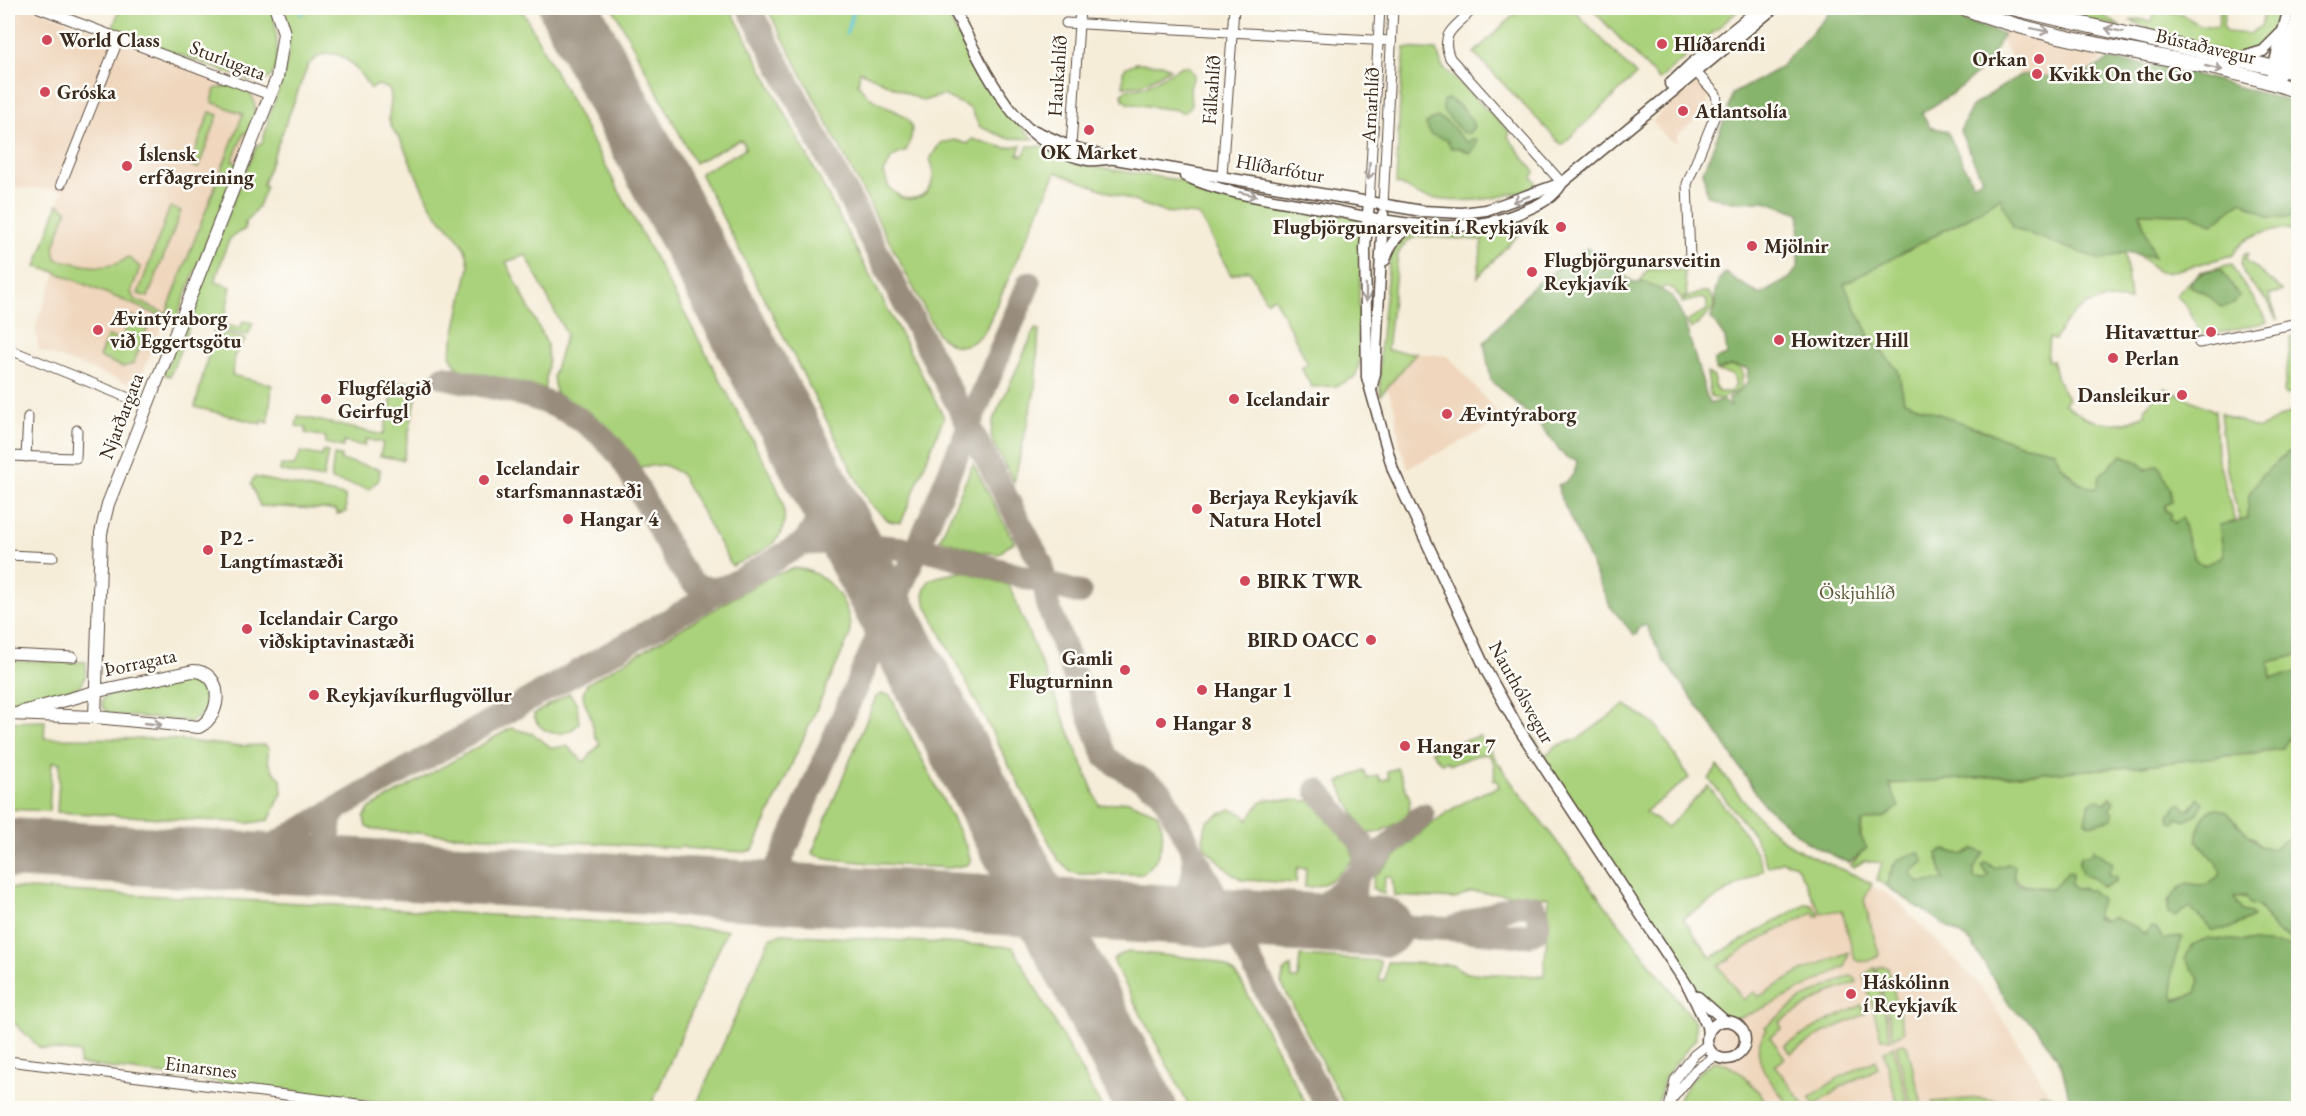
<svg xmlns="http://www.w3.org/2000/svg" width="2306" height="1116" font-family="'EB Garamond',serif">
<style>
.built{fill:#efd6bc}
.green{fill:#aad27c;stroke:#727e4d;stroke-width:1.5}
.forest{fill:#87b46c;stroke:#616f45;stroke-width:1.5}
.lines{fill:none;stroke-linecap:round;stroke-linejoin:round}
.stream{stroke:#5dc7d9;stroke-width:3}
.taxiway{stroke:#988c7c;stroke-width:24}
.runway{stroke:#988c7c;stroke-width:60}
.minor-casing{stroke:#57473a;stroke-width:11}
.tertiary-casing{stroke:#57473a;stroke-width:13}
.secondary-casing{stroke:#57473a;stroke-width:14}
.primary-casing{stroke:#57473a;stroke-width:16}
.minor{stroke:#fff;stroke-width:9}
.tertiary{stroke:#fff;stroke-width:10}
.secondary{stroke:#fff;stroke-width:12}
.primary{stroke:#fff;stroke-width:14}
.oneway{stroke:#a79f9a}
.poi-dot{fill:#d1495b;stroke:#fdfcf7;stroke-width:2}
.labels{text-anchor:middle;stroke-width:5;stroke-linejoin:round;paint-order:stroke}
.poi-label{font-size:20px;font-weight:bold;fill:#3b2a1e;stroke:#fdfcf7;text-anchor:start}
.street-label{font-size:20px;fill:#3b2a1e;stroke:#fdfcf7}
.park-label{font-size:20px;fill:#5c5c3a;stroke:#fdfcf7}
</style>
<rect width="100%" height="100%" fill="#fdfcf7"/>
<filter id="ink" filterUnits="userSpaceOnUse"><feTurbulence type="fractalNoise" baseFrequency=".0167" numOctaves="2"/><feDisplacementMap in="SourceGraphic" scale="12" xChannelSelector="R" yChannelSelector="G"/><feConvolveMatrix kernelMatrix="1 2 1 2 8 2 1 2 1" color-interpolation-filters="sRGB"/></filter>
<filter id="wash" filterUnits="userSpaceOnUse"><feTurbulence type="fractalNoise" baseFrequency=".008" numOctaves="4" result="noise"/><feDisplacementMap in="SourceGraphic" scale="24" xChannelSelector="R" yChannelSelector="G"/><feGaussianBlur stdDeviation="1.35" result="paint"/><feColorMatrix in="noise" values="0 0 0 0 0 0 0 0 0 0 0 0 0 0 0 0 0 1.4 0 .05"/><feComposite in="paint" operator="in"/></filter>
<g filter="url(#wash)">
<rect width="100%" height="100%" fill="#f6edd9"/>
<g class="built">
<polygon points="8,8 34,8 267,97 176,323 165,319 141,377 127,383 39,350 35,327 56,273 36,267 63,190 8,187"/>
<polygon points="2001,28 2102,52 2101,61 2081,74 2078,80 2022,77 1999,37"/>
<polygon points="1701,78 1709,91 1708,110 1676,136 1678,139 1675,142 1672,139 1670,141 1652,121"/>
<polygon points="1387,350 1448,356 1504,420 1408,468 1399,444 1395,408 1385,384"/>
<polygon points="1867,884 1885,892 1900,904 1977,982 2029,1059 2057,1108 1675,1108 1680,1096 1716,1056 1708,1044 1710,1031 1733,1014 1711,958 1805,904"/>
</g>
<g class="green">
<path d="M 120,8 L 271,8 C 276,22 283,67 269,78 C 262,83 254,81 246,79 L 112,30 Z"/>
<path d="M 283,8 L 521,8 L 753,441 C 766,468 803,518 773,543 C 762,553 745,559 732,566 L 680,473 L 664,465 L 636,467 L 621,444 L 603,426 L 556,394 L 553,376 L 566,334 L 526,255 L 506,262 L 547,344 L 548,363 L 545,389 L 460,372 L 450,355 L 469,267 C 467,235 443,228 430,204 C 419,183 410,160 400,139 C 378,115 397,107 389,89 L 378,85 L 371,89 C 355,66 336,37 308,65 L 265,178 L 263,186 L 266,187 L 258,207 L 245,223 L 245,229 L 231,237 L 226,247 L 215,282 L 231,287 L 223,325 L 241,328 L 243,321 L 253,323 L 248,335 L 215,330 L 215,325 L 191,322 L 170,376 L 164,374 L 246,170 L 258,144 L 261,145 L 269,121 L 267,120 C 282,82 298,48 283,8 Z"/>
<polygon points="613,8 730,8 944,417 901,523 889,521 869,503 700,173 745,149 744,142 739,140 695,163"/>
<path d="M 767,8 L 944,8 C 970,58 991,101 1034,139 L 1007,138 L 980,127 L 970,108 L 943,95 L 923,101 L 860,71 L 858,84 C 862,89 866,95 871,98 C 894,115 925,112 906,151 L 892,157 L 884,173 L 889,188 L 902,198 C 928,203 939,180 930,159 L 940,143 L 955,140 L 968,144 L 972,139 L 1006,148 L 1021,145 L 1018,154 L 1023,156 L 1028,146 L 1043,146 L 1076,164 L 1184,181 L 1289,210 L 1355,216 L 1364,229 L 1359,293 L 1360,361 L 1355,377 L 1336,386 L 1312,387 L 1301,368 L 1308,364 L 1274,297 L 1266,301 L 1249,270 L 1231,275 L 1199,215 L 1163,212 L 1056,172 L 985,331 C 969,350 953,351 937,333 Z"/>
<polygon points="1521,8 1572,8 1636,75 1562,145 1474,53"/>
<polygon points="1591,8 1741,8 1659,80"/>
<polygon points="2035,8 2093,8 2121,27"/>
<polygon points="2155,8 2168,8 2172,12 2180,13 2199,25 2218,27 2220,8 2225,8 2223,26 2227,32 2249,34 2261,26 2265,8 2281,8 2271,40 2264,47 2239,56 2184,42 2131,21 2139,19 2151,22"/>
<path d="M 1405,48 L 1437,50 L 1442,66 L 1510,132 L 1508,137 L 1535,172 L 1532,177 L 1536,182 L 1535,187 C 1500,199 1462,205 1425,197 C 1413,195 1408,185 1396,184 L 1400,99 Z"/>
<polygon points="1136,63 1162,64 1170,69 1141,85 1123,86 1123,72 1126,67"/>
<path d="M 1182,66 L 1189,67 L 1194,75 L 1190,88 L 1191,106 L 1185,112 C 1179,113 1177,109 1171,109 C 1157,109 1144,104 1129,104 L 1123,99 L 1122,93 L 1127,89 L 1144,87 Z"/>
<path d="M 232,85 C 262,91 256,111 249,134 L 244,133 L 232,161 L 238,163 L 175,322 L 53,271 L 36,267 L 58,204 L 67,210 L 54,247 L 56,259 C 78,264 109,274 128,257 L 140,267 L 131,292 L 134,299 L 166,314 L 243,114 L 212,102 L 215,89 Z"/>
<polygon points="210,112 218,115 198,168 190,165"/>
<path d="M 2000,197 L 2100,260 L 2125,252 L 2130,301 C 2096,294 2070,308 2055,340 L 2049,338 L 2047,360 L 2052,360 L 2057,380 L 2068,398 L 2064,403 C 2087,424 2118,431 2146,414 L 2144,409 L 2164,388 L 2215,411 L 2217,455 L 2235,522 L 2220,526 L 2224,555 L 2205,566 C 2188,560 2187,533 2182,519 L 2174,524 L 2169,518 L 2165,505 L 2172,502 L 2161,471 L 2142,468 L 2096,489 L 2081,485 L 2059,463 L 2054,451 L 2016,443 L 1904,401 L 1898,370 L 1871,340 L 1844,284 L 1975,214 Z"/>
<path d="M 2242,200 L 2271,218 L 2298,217 L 2298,229 C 2273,231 2247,229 2233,255 L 2166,273 L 2159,272 L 2137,254 L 2154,256 L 2139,213 L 2191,214 L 2212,224 Z"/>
<polygon points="170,207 181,211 148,297 138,294"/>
<path d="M 1516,219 L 1526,226 L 1478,277 L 1482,240 L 1420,236 C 1408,238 1404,244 1398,254 L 1387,350 L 1416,353 L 1380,396 L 1380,345 L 1389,262 L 1397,242 L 1416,229 Z"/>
<path d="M 2245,253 L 2249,254 L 2245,259 L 2282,291 L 2269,295 L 2277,319 C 2273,316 2272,308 2269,303 C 2259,289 2231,272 2245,253 Z"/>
<path d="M 2232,264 C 2240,287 2259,299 2267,322 L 2215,334 L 2213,331 L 2199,336 C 2196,320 2188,306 2176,295 L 2200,272 Z"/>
<polygon points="1648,269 1684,270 1687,296 1681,299 1674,289 1665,286 1661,290 1640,282"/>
<path d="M 1702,292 L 1708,292 C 1719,305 1713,311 1702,320 C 1697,324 1698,326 1691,329 L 1687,321 L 1707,310 L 1707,301 L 1702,298 L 1682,303 L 1682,300 Z"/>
<polygon points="131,316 150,322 133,364 123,367 99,357 108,336 121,341"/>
<polygon points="1035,329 1039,330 1035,390 1014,482 993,442 991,433 993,421"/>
<polygon points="214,332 246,339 234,356 232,375 272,385 268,423 263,420 262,424 195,407"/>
<polygon points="2298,336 2298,391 2286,395 2284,392 2291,338"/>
<polygon points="1730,366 1739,367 1743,373 1741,389 1722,399 1711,398 1707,373 1714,377 1714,385 1719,392 1730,392 1736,385 1733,375 1717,371"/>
<polygon points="396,382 409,382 418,389 403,460 380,456 383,443 366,439 364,446 344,442 343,447 325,443 326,437 305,433 306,428 296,426 298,416 383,435"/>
<polygon points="2298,408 2298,444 2261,476 2249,495 2248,519 2240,521 2227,470 2220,413 2258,429"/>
<polygon points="323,451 328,452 323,479 280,471 281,465 294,466 301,452 322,456"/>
<polygon points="334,455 341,456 340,460 380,469 379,480 369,489 331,480"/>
<polygon points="973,464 1014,542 998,554 981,552 940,539"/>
<polygon points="254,477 345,496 346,512 337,514 337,510 260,506 251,484"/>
<path d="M 795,568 C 827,571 852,602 850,635 L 753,850 L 745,852 L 684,848 L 682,845 L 680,848 L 382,831 L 366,827 L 364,817 L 370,808 L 511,728 L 533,734 L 552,748 L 567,746 L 584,762 L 600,744 C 592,734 594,729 591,718 C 588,706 577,696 588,683 L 771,576 Z"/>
<path d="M 963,571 L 1009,585 L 1099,805 L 1128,801 L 1157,813 C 1168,834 1162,860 1142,874 L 1078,874 L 1071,872 L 1059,861 L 925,603 C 919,570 947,578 963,571 Z"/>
<polygon points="2298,655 2298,673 2271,678 2269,662"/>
<path d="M 8,661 L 86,662 C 86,674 87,680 77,688 L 8,702 Z"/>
<polygon points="193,676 208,687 210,701 205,713 191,722 109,714 102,706 102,700 106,696"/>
<path d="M 569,693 L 577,704 L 579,723 C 566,740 538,736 534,714 Z"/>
<path d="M 881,694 L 890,695 L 899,713 L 967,848 L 971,861 L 967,865 L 950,868 C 928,866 823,863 812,853 L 876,697 Z"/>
<path d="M 1511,705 L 1546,756 L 1556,746 L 1578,739 L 1625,705 L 1656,725 L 1689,778 L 1645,812 L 1667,828 L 1708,786 C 1729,813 1752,837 1763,870 L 1683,918 L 1711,958 L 1805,904 C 1812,903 1817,910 1819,916 L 1816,917 L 1813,912 L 1752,944 L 1719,966 L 1743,1000 L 1754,992 L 1758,997 L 1800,972 L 1849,952 L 1845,967 C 1822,977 1750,1020 1731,1018 C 1716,1016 1702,996 1693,985 L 1512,711 Z"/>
<path d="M 45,721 L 44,738 L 168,739 L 234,746 L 265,745 L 269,748 C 265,763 271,769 281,779 L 282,793 L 269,820 L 250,823 L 57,812 L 60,763 L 52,762 L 49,811 L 8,809 L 8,722 Z"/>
<path d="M 1480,736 L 1514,786 L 1695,1022 L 1696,1038 L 1665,1077 L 1656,1108 L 1346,1108 L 1281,983 L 1284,972 L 1291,966 L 1292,979 L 1298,979 L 1300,956 L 1380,961 L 1379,980 L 1385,980 L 1387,962 L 1453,965 L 1466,973 L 1544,976 L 1549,897 L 1471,892 L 1456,899 L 1394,896 L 1392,877 L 1385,876 L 1384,894 L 1372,888 L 1374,877 C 1414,839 1445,804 1499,787 L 1497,780 L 1494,780 C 1499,737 1470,760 1451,764 L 1446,761 L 1441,763 L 1431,751 Z"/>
<path d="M 2289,737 L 2298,762 L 2298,836 L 2284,841 L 2273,849 L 2259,846 L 2253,837 L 2197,841 L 2218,865 L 2221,874 C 2212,885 2202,887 2188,883 L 2168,901 L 2168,912 L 2175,916 L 2190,906 C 2196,919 2216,924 2228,929 L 2253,917 L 2242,912 L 2234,896 C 2258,896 2262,914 2275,930 C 2280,936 2289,938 2296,941 L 2298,947 L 2233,940 L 2185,959 L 2200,980 L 2196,993 L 2174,1000 C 2170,975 2175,963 2164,939 L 2145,935 L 2096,917 L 2085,888 L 2075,889 L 2071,885 L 2072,872 L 2068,872 L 2053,889 C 2027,884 2017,891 2008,864 L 1985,871 L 1989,875 L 1984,880 L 1974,879 L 1974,868 L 1983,853 L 1974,849 L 1963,855 L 1945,850 L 1937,853 L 1945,880 L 1919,883 L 1909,873 L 1924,862 L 1920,854 C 1895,856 1893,863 1886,886 L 1877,880 L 1882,863 L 1864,861 L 1854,867 L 1850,866 L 1859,856 L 1862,822 L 1885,817 L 1888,784 L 2132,767 L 2180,759 L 2258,754 Z"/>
<path d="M 1718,766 C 1741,799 1765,831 1801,851 C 1824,864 1849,870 1872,884 L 1864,900 L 1879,954 C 1872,962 1865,963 1855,960 L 1842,910 L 1821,913 L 1796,865 L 1782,861 L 1768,867 L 1753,834 L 1709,779 Z"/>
<path d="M 1397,768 L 1410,799 L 1409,815 C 1397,823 1380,836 1365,833 L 1346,799 L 1339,782 L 1364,770 L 1368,779 L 1378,775 L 1381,781 L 1389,778 L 1387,772 Z"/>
<path d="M 1269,799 L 1312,801 C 1330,817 1351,835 1353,859 C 1338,874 1328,888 1305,887 L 1306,868 L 1297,868 L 1296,883 L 1243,880 L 1232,874 L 1205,848 L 1203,838 L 1207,821 L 1230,809 L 1243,814 L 1248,820 L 1260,803 Z"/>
<polygon points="8,888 319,904 727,930 650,1108 426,1108 79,1064 80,1053 40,1048 8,1017"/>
<polygon points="781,934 1013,947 1102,1108 695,1108 770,938"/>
<path d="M 1129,952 L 1204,959 C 1220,962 1232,968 1241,982 L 1308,1108 L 1190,1108 L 1117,969 L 1113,960 L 1121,954 Z"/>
<polygon points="1883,966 1888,968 1904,1032 1894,1038 1876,968"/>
<polygon points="1874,968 1891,1039 1881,1038 1864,975"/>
<path d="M 1850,976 L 1855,978 L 1857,982 L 1829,993 L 1779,1022 L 1782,1028 L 1770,1037 L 1785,1058 L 1775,1066 L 1807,1108 L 1792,1108 C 1775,1087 1743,1055 1767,1030 L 1765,1027 L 1800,1000 Z"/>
<polygon points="1862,1005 1865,1014 1823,1033 1791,1053 1785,1046 1819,1025"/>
<polygon points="1903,1043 1907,1045 1923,1108 1912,1108 1896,1045"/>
<polygon points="1893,1046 1909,1108 1898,1108 1884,1052"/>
<polygon points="1876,1060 1878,1068 1841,1087 1815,1105 1809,1098 1840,1077"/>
<path d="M 1715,1061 C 1742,1067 1755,1088 1771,1108 L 1675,1108 C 1683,1087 1695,1073 1715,1061 Z"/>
<polygon points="2039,1093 2059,1098 2065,1108 1965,1106 1934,1108 1932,1102 1979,1098 2034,1106"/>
</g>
<g class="forest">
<path d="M 1830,8 L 1940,8 L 1962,20 L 2003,34 C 1986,74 1957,91 1922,113 L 1930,127 L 1947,131 L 1973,184 L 1982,179 L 1960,131 L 1972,106 L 2020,75 L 2077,78 L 2109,60 L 2173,68 L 2298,104 L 2298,216 L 2271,218 L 2242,201 L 2212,224 L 2190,214 L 2140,213 L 2154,257 L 2125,252 L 2101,260 L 2013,228 L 2000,197 L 1975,214 L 1844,284 L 1871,340 L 1898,370 L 1904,401 L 2016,443 L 2054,451 C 2062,470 2076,485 2096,489 L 2100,475 L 2122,455 L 2140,463 L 2146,470 L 2158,464 L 2170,489 L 2172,502 L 2165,505 L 2165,511 L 2171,513 L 2169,518 L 2174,523 L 2182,518 C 2187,533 2188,559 2204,566 L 2224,555 L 2219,525 L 2248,519 L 2249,495 L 2261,476 L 2298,444 L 2298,655 L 2269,662 L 2271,678 L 2298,673 L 2298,762 L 2289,737 L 2282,749 L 2132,767 L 1889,784 L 1899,807 L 1885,817 L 1862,822 L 1860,836 L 1867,848 L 1849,863 L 1808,843 L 1764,805 L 1714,728 L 1663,659 L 1646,625 L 1638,628 L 1637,634 L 1634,635 L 1610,606 L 1559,493 L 1558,485 C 1570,482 1576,473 1577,460 L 1566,458 L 1540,425 L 1491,380 L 1484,343 L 1534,285 L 1587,248 L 1635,283 L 1646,282 L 1672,296 L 1684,320 L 1709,404 L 1722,400 L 1731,406 L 1729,399 L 1747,384 L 1748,369 L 1731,365 L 1717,371 L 1714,365 L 1715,359 L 1727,355 L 1725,338 L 1711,318 L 1715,307 L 1715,292 L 1719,280 L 1725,273 L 1760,295 L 1790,278 L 1798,267 L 1800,213 L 1765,201 L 1732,202 L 1707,195 L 1703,171 L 1728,111 L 1732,94 L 1778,69 L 1826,17 Z"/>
<path d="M 1448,99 C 1458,103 1472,117 1474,127 L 1469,133 L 1463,133 L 1443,111 L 1443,101 Z"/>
<path d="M 1436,117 C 1456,123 1453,133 1468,143 L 1471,139 L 1476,139 L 1477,144 L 1470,153 L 1459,148 L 1451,148 L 1447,140 L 1431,135 L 1426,124 Z"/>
<path d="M 2221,269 L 2239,296 L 2234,304 L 2222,307 L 2205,293 L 2190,286 C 2193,271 2208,271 2221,269 Z"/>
<polygon points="2110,797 2114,802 2109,809 2113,812 2113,819 2090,825 2085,821 2089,803 2098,799 2105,804"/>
<polygon points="2198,799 2203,802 2197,814 2184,820 2177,818 2174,823 2170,822 2169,815 2178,804 2183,804 2185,810 2190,809"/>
<path d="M 2217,808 L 2227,812 L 2259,846 L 2273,849 L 2284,841 L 2298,836 L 2298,1108 L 2076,1108 L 2070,1101 L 2061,1064 L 2036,1027 L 2010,1006 L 1971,942 L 1886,886 C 1893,863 1895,856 1920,853 L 1924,861 L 1910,873 L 1919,883 L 1944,880 L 1937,853 L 1944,850 L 1963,855 L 1974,849 L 1984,853 L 1974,868 L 1974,879 L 1983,880 L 1989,875 L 1982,866 L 1986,862 L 1994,868 L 2008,864 L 2015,866 L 2013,879 L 2019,885 L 2052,889 L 2068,871 L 2072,872 L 2071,885 L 2075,889 L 2091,890 L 2101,899 L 2096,918 L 2103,921 L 2113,917 L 2138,928 L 2145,935 L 2150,927 L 2156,928 L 2164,939 L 2183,937 C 2173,958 2169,977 2175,1000 L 2196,993 L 2200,980 L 2185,959 L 2192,945 L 2208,938 L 2298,946 L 2296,941 L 2276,932 L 2260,907 L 2249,904 L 2246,896 L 2234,897 L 2242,911 L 2251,913 L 2253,917 L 2228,929 L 2211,930 C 2206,918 2195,917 2190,907 L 2175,916 L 2168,913 C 2168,897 2175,890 2188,883 C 2202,887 2212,885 2221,874 L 2218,865 L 2197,841 C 2199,827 2201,812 2217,808 Z"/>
<polygon points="2093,849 2113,863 2108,874 2117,877 2116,881 2103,888 2093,877 2082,874 2079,863 2081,856 2092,854"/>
</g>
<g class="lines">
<g class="stream">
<polyline points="301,14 304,8"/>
<polyline points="846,34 855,8"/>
</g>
<g class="taxiway">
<path d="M 749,8 L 1042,565 L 1048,606 L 1105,756 C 1121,772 1144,778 1162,793 L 1328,1108"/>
<path d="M 444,377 C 512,393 576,397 621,458 C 640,485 675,571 695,584 C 705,590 715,589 726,586"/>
<path d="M 831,505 C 842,521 851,540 871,544"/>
<polyline points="832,543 851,553 862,566"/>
<path d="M 802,544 C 819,525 821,511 820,485"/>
<polyline points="909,655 895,617 897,597 1029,283"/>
<path d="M 1317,790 L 1363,845 L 1366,855 L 1355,884 L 1354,895 L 1360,912 L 1369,921 L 1383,927 L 1450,929 L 1517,935 L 1528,935 L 1536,931 C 1540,920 1540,915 1533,906 L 1519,904 L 1450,929"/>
<polyline points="339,807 331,817 328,843 346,863 374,869"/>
<polyline points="781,860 786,877 801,894"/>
<polyline points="227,861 256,855 802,544 830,542 933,551 1080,593"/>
<path d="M 749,891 C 766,886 772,874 781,860 L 877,638 L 882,623 L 880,599"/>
<path d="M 1219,899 C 1242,926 1286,927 1316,912 L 1423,815"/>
<path d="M 1146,914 C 1179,905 1199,891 1193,854"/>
</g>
<g class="runway">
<polyline points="569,8 1147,1108"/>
<polyline points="8,848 1383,927"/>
</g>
</g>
</g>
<g filter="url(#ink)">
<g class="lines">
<g class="minor-casing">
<g id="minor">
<polyline points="39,8 270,95"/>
<path d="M 1473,8 C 1459,27 1438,30 1450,58 L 1562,183"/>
<polyline points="1066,23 1391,41"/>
<polyline points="1071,147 1080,8"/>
<polyline points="1222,175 1234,8"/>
<polyline points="61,184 119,38"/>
<polyline points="1369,202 1380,8"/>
<polyline points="1383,205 1393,8"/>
<polyline points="1690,257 1687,184 1718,108 1716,94 1693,69"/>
<polyline points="2199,343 2298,323"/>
<polyline points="8,349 146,405"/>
<polyline points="8,456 76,458 77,430"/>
<polyline points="26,457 28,417"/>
<polyline points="8,555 53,557"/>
<polyline points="8,654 73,657"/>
<polyline points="8,1061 391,1108"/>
<polyline points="1672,1099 1695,1070 1716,1056"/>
<polyline points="1669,1108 1675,1080 1694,1055 1708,1044"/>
</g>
</g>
<g class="tertiary-casing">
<g id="tertiary">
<path d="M 953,8 C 984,67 1014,146 1088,160 C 1097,161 1106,158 1115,159 L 1422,211 L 1462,213 L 1486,210 L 1562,183 L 1774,8"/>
<polyline points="2240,58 2263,51 2281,33"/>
<polyline points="2272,73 2289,8"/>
<polyline points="2280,75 2298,14"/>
<polyline points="1670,84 1690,65 1760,8"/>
<polyline points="1033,130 1064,144 1108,158"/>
<path d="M 1185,176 C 1225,194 1271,199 1314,207 C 1384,219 1458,242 1526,210 C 1541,204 1554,197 1562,183"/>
<polyline points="1369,202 1365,248 1367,377 1393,470 1487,672 1517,726 1689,988 1707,1026 1708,1036"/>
<path d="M 1385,260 C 1391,242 1398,231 1417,225"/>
<polyline points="1371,390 1375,373 1383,214"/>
<polyline points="1698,997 1725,1021"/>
<circle cx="1726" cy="1040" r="19"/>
</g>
</g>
<g class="secondary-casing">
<g id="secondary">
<path d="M 8,714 L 95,717 L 199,727 C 223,715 224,671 193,671 L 98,691 L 19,713"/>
<polyline points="95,717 101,533 108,504 277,78 284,33 276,8"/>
</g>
</g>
<g class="primary-casing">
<g id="primary">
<path d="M 1964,8 C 2071,49 2190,54 2298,91"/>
<polyline points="2012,8 2298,73"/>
</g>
</g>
<use href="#minor" class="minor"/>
<use href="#tertiary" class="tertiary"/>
<use href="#secondary" class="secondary"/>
<use href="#primary" class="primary"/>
</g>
<defs><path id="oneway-shaft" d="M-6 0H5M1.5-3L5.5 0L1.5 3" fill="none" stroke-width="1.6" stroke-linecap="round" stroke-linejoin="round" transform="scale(1.5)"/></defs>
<g class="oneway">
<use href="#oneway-shaft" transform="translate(2040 30) rotate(12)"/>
<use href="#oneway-shaft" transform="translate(2114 30) rotate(-168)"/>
<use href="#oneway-shaft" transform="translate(2214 68) rotate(13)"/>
<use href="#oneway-shaft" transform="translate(1369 171) rotate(94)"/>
<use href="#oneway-shaft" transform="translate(1248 194) rotate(12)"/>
<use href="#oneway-shaft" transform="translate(1521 199) rotate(160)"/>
<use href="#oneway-shaft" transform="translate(1366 293) rotate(89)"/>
<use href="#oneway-shaft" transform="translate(153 724) rotate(6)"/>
</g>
</g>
<g class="poi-dot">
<circle cx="47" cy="40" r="6"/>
<circle cx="1662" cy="44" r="6"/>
<circle cx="2039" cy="59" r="6"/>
<circle cx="2037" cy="74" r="6"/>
<circle cx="45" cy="92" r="6"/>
<circle cx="1683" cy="111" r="6"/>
<circle cx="1089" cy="130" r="6"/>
<circle cx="127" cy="166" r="6"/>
<circle cx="1561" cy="227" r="6"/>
<circle cx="1752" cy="246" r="6"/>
<circle cx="1532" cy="272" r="6"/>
<circle cx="98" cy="330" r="6"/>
<circle cx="2211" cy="332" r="6"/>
<circle cx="1779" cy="340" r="6"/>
<circle cx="2113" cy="358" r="6"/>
<circle cx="2182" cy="395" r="6"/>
<circle cx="326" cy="399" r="6"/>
<circle cx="1234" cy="399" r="6"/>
<circle cx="1447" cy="414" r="6"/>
<circle cx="484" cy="480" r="6"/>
<circle cx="1197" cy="509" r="6"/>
<circle cx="568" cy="519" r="6"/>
<circle cx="208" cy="550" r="6"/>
<circle cx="1245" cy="581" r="6"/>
<circle cx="247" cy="629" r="6"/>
<circle cx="1371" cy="640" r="6"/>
<circle cx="1125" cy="670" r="6"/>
<circle cx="1202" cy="690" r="6"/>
<circle cx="314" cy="695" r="6"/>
<circle cx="1161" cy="723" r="6"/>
<circle cx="1405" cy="746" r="6"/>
<circle cx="1851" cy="994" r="6"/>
</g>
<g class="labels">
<g class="poi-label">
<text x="59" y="47">World Class</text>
<text x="1674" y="51">Hlíðarendi</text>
<text x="2027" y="66" text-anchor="end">Orkan</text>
<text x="2049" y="81">Kvikk On the Go</text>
<text x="57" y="99">Gróska</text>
<text x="1695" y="118">Atlantsolía</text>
<text x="1089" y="159" text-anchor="middle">OK Market</text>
<text x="139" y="161">Íslensk<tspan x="139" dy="23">erfðagreining</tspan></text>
<text x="1549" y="234" text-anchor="end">Flugbjörgunarsveitin í Reykjavík</text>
<text x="1764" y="253">Mjölnir</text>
<text x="1544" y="267">Flugbjörgunarsveitin<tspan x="1544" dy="23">Reykjavík</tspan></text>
<text x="110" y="325">Ævintýraborg<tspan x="110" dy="23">við Eggertsgötu</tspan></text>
<text x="2199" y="339" text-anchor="end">Hitavættur</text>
<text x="1791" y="347">Howitzer Hill</text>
<text x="2125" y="365">Perlan</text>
<text x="338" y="395">Flugfélagið<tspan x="338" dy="23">Geirfugl</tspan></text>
<text x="2170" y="402" text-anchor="end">Dansleikur</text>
<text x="1246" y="406">Icelandair</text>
<text x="1459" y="421">Ævintýraborg</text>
<text x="496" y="475">Icelandair<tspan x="496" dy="23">starfsmannastæði</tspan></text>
<text x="1209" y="504">Berjaya Reykjavík<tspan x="1209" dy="23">Natura Hotel</tspan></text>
<text x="580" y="526">Hangar 4</text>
<text x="220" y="545">P2 -<tspan x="220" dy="23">Langtímastæði</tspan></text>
<text x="1257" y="588">BIRK TWR</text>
<text x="259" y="625">Icelandair Cargo<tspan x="259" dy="23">viðskiptavinastæði</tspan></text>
<text x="1359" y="647" text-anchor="end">BIRD OACC</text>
<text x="1113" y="665" text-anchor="end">Gamli<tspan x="1113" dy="23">Flugturninn</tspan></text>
<text x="1214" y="697">Hangar 1</text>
<text x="326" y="702">Reykjavíkurflugvöllur</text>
<text x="1173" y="730">Hangar 8</text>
<text x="1417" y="753">Hangar 7</text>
<text x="1863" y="989">Háskólinn<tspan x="1863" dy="23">í Reykjavík</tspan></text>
</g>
<g class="street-label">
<text transform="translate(2206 46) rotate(13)" y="7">Bústaðavegur</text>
<text transform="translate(228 60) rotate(21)" y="7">Sturlugata</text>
<text transform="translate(1057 76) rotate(-86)" y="7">Haukahlíð</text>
<text transform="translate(1211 90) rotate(-86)" y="7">Fálkahlíð</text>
<text transform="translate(1370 105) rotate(-87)" y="7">Arnarhlíð</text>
<text transform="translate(1280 168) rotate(10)" y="7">Hlíðarfótur</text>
<text transform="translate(121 416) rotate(-69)" y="7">Njarðargata</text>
<text transform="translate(140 662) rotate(-12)" y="7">Þorragata</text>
<text transform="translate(1522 692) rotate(61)" y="7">Nauthólsvegur</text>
<text transform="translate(201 1067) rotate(7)" y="7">Einarsnes</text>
</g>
<g class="park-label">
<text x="1857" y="599">Öskjuhlíð</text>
</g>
</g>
<rect width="2306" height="1116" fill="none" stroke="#fdfcf7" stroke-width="30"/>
</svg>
